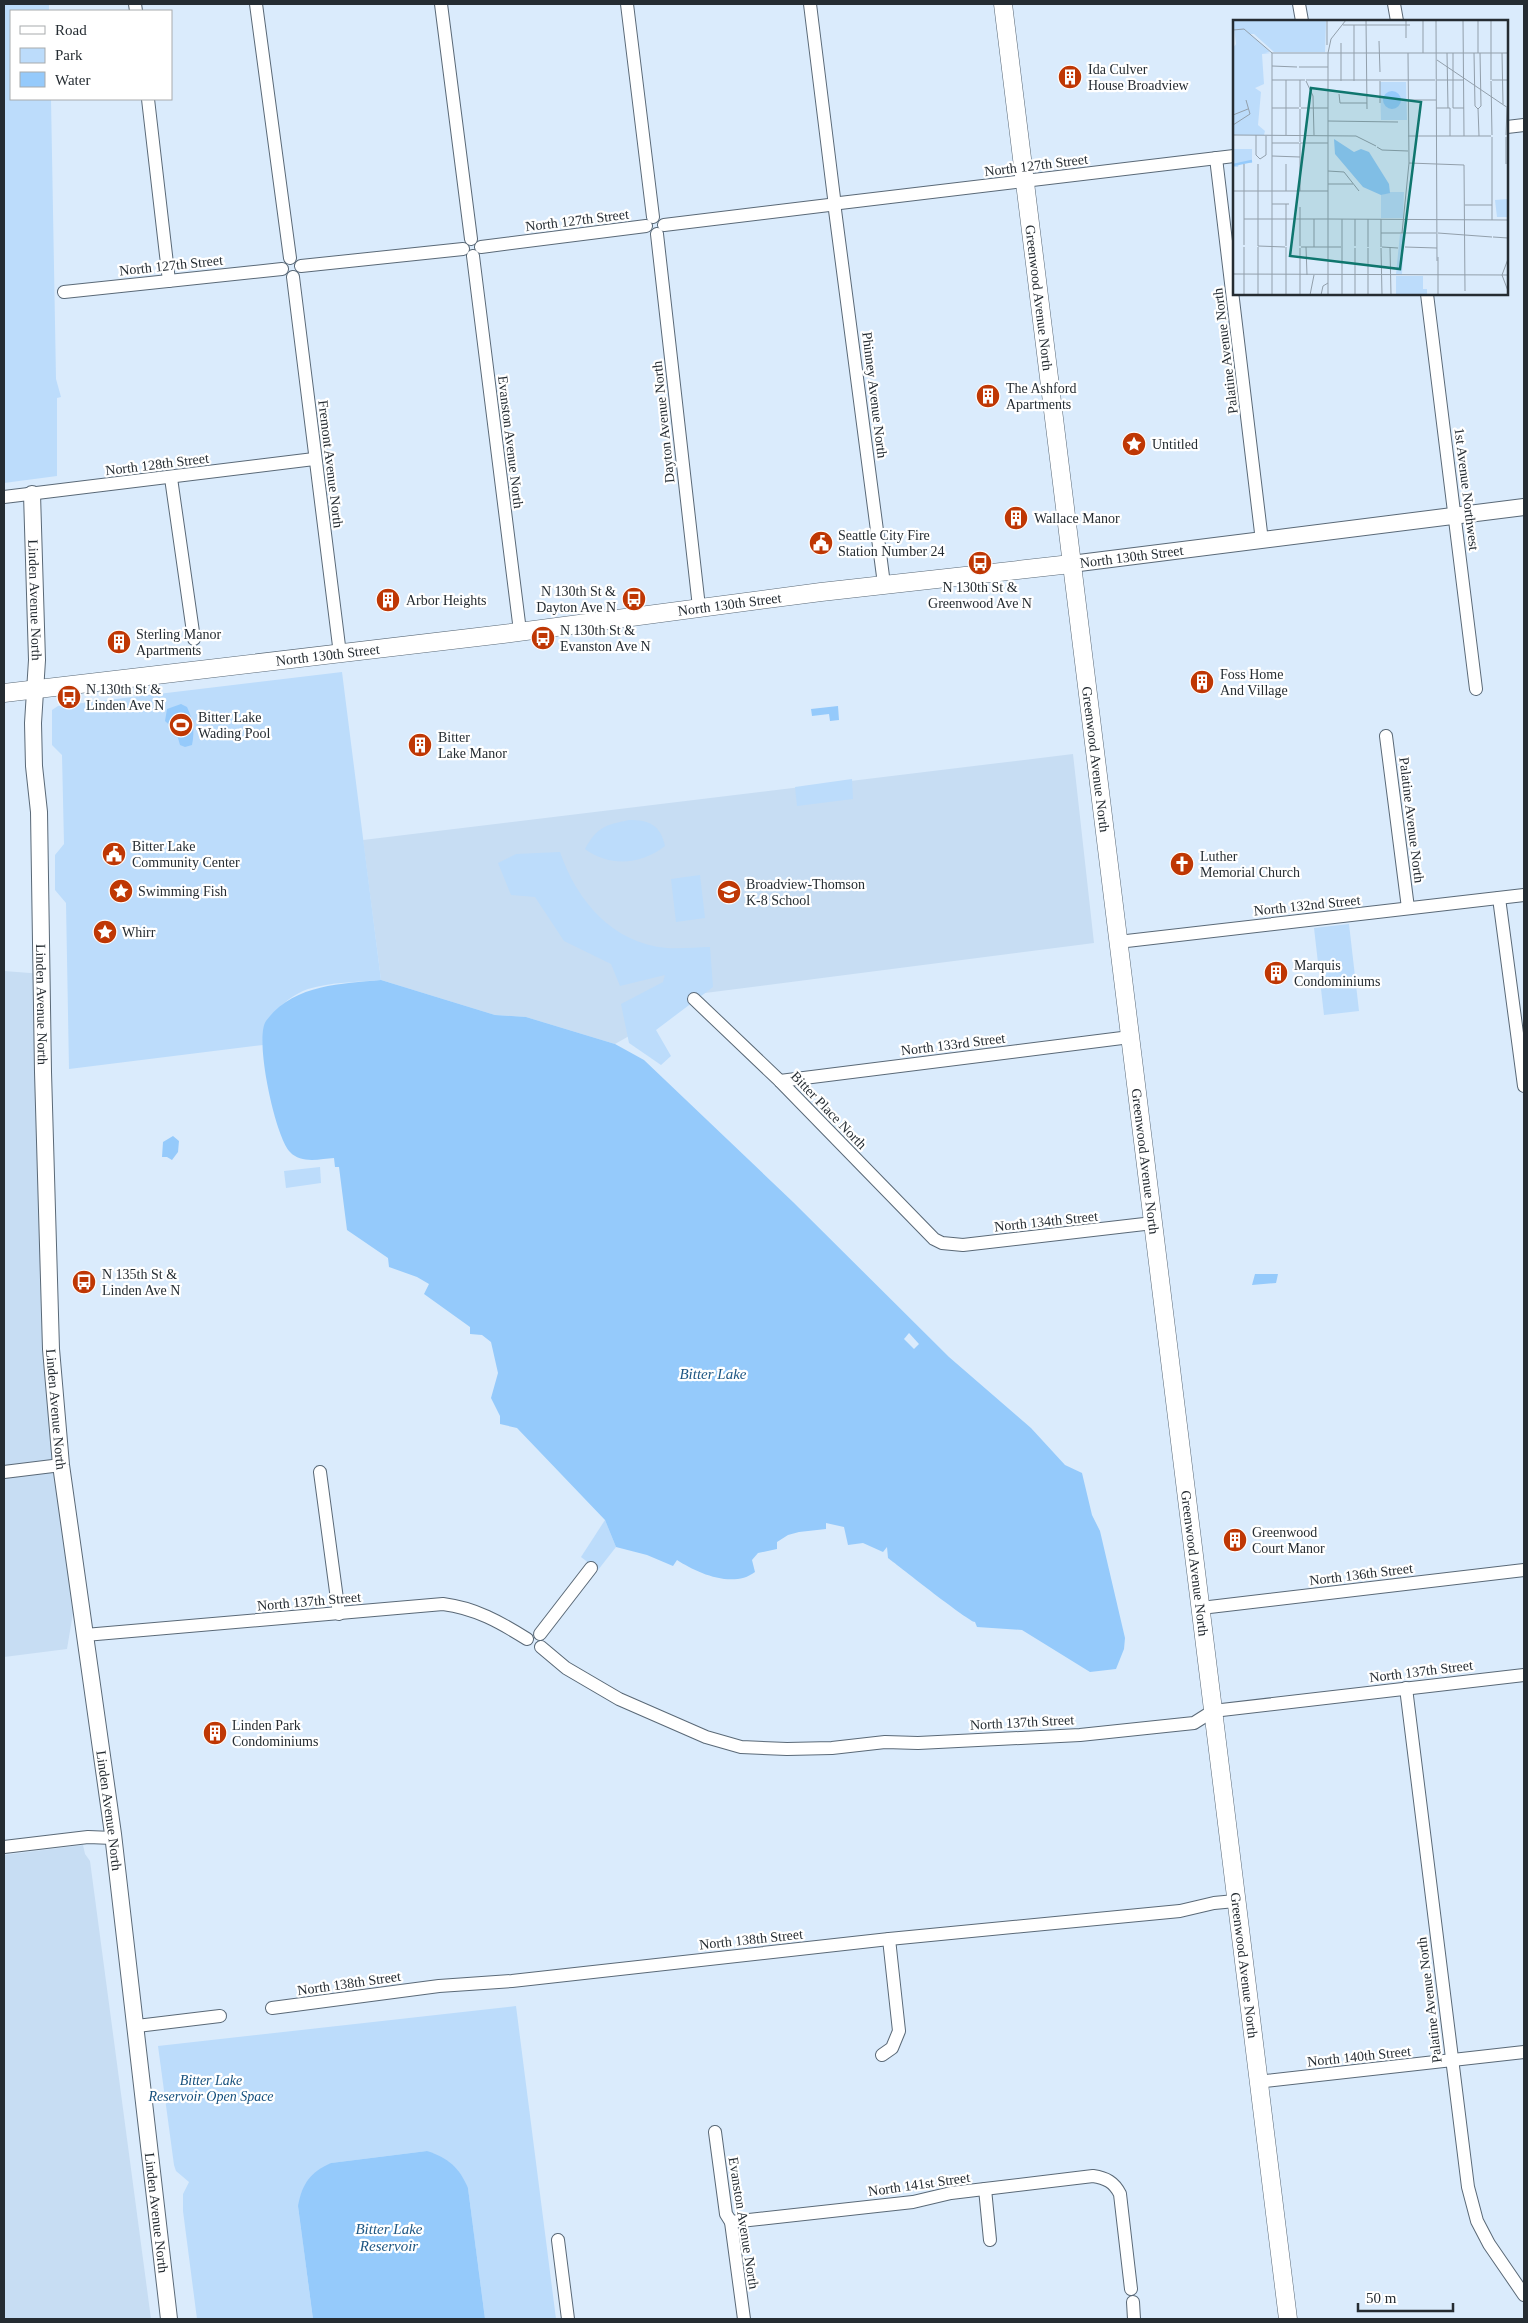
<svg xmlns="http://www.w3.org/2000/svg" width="1528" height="2323" font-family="'Times New Roman',serif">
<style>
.built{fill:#c7ddf3}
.green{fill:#bcdcfb}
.water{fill:#95cafb}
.pier{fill:#daebfc}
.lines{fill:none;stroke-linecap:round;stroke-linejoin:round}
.minor-casing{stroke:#5a6977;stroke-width:14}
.tertiary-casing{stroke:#5a6977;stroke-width:18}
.secondary-casing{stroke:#5a6977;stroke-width:19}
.minor{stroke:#fff;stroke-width:12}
.tertiary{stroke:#fff;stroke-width:16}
.secondary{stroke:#fff;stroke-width:18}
.labels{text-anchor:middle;stroke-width:4.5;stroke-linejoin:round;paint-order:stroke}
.poi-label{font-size:14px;fill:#252c32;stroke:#fff;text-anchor:start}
.street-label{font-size:14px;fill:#252c32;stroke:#fff}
.park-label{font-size:14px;font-style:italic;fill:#154f7c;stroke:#fff}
.water-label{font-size:15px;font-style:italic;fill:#1d5683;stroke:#fff}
.inset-river{fill:none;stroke:#95cafb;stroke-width:2.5}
.inset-road{fill:none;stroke:#929fab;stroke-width:1}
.view{fill:#0f766e;fill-opacity:0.15;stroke:#0f766e;stroke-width:2.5}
.inset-edge{fill:none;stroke:#252c32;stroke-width:2.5}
</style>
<rect width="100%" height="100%" fill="#daebfc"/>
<g class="built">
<polygon points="1073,754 1094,943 705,993 615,1044 526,1017 495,1015 381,980 363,840"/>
<polygon points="4,971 43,974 51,1349 78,1583 67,1649 4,1657"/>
<polygon points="83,1845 85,1854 90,1861 151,2319 4,2319 4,1855"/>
</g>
<g class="green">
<polygon points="4,4 49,4 49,11 11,11 11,99 51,99 56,379 61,397 57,398 57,476 4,483"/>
<path d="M 342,672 L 381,980 C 358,982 331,982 308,989 C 286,997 261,1020 263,1045 L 69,1069 L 66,903 L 55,890 L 55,855 L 64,844 L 62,755 L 52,745 L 52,710 L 58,706 Z"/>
<polygon points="852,779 853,799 797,806 795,787"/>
<path d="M 629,820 C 650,820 660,825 665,846 C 641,865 609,867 585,849 C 597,827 605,825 629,820 Z"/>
<path d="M 560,852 C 577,901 612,943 667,948 C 681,949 696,947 710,947 L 713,987 L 656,1030 L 671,1056 L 661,1065 L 629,1043 L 621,1004 L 663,982 L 665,975 L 620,986 L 611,964 L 564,941 L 535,897 L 511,895 L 498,863 L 516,854 Z"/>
<polygon points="700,875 705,918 676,922 671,879"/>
<polygon points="1349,924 1359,1011 1324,1015 1314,928"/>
<polygon points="320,1167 321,1183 286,1188 284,1171"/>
<polygon points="605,1520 616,1547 598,1570 581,1557"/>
<polygon points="516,2006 556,2319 485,2319 468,2188 427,2151 331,2163 298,2206 313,2319 197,2319 183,2211 183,2194 189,2182 176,2171 174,2165 158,2046"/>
</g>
<g class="water">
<path d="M 181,704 L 187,707 C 193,720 195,731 192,745 L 185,747 L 180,745 L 176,731 L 165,721 L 167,709 Z"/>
<polygon points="838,706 839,720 830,721 829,714 812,716 811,709"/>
<path d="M 381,980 L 495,1015 L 526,1017 L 615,1044 L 644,1060 L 793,1202 L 949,1357 L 1031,1428 L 1065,1465 L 1082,1473 L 1092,1515 L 1100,1531 L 1125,1638 L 1124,1649 L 1116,1669 L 1090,1672 L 1022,1630 L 977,1627 L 975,1622 C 969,1622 900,1567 888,1558 L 887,1547 L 883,1552 L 863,1543 L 848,1545 L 844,1527 L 826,1523 L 826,1529 L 799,1532 L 788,1535 L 777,1542 L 777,1549 L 758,1553 L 752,1560 L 755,1572 C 733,1589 697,1573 677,1560 L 673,1566 L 647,1555 L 616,1547 L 605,1520 L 517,1428 L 500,1424 L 500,1416 L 491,1398 L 498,1373 L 491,1342 L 482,1335 L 470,1334 L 470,1327 L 424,1294 L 429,1284 L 417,1277 L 389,1267 L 388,1258 L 347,1230 L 339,1167 L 335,1167 L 334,1158 C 320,1159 301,1164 290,1152 C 275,1136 254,1038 266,1021 C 293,984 341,984 381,980 Z"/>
<polygon points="173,1136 179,1141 178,1152 172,1160 167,1157 162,1157 163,1142"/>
<polygon points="1255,1274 1278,1274 1276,1283 1252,1285"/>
<path d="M 427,2151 C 448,2158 459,2167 468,2188 L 485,2319 L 313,2319 L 298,2206 C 302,2183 311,2172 331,2163 Z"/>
</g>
<polygon class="pier" points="909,1333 919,1344 914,1349 904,1339"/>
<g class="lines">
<g class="minor-casing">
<g id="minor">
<polyline points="135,4 136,11"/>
<polyline points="256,4 290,258"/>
<polyline points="441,4 471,239"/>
<polyline points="627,4 653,217"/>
<polyline points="810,4 834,198"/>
<polyline points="1299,4 1302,21"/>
<polyline points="1394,4 1397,21"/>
<polyline points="148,99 169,281"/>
<polyline points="1507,127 1524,125"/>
<polyline points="1216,158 1262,541"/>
<polyline points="840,203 1234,156"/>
<polyline points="835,210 884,584"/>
<polyline points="664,225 829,205"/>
<polyline points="657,234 699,607"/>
<polyline points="481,247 646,226"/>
<polyline points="473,256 520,631"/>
<polyline points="301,266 463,249"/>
<polyline points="293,277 340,654"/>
<polyline points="64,292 282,269"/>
<polyline points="1427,294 1476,689"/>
<polyline points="171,478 194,639"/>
<polyline points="4,497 314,459"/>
<polyline points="1386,736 1408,908"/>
<polyline points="1499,898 1524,1086"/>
<polyline points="1118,942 1524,895"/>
<polyline points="694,999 780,1081 934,1239 942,1243 963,1245 1153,1223"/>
<polyline points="780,1081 1130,1037"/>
<polyline points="4,1472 61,1465"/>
<polyline points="320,1472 339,1614"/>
<polyline points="1201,1608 1524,1570"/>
<polyline points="540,1634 591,1568"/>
<path d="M 85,1635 L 443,1604 C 475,1608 500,1622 527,1639"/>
<polyline points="541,1647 566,1668 619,1699 706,1737 741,1747 787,1749 832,1748 885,1742 918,1743 1080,1735 1194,1723 1213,1711 1524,1675"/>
<polyline points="1406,1688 1468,2187 1477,2221 1489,2244 1524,2295"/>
<polyline points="4,1847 88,1837 113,1838"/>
<polyline points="272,2008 439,1986 512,1981 889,1939 1180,1911 1214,1903 1235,1901"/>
<polyline points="137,2026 220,2016"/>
<polyline points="882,2055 892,2048 899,2031 889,1939"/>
<polyline points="1257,2082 1524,2052"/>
<polyline points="715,2132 726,2214 731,2222 744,2319"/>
<polyline points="985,2189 990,2240"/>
<path d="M 731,2222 L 913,2202 L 951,2193 L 1093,2176 C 1106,2178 1114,2182 1120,2194 L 1131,2289"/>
<polyline points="558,2240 568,2319"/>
<polyline points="1133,2302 1134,2319"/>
</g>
</g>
<g class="tertiary-casing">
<g id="tertiary">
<path id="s1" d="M 32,494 L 37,660 L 33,723 L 34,766 L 39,812 L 43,1072 L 51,1349 L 61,1465 L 113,1834 L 169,2319"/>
<path id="s2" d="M 1071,564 L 1524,507"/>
</g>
</g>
<g class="secondary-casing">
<g id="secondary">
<path id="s3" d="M 1003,4 L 1288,2319"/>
<path id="s4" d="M 4,693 L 503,634 L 821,592 L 1071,564"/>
</g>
</g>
<use href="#minor" class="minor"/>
<use href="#tertiary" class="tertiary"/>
<use href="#secondary" class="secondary"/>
</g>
<defs>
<g id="building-disc" transform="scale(1.25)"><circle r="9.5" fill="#bf3704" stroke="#fff"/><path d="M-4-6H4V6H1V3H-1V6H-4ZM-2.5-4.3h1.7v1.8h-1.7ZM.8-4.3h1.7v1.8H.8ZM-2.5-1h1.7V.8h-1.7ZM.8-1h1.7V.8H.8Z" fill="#fff"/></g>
<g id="sight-disc" transform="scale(1.25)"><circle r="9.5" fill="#bf3704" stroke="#fff"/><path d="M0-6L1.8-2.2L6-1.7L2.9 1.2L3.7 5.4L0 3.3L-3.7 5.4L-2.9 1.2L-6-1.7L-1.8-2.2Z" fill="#fff"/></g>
<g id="civic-disc" transform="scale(1.25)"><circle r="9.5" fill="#bf3704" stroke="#fff"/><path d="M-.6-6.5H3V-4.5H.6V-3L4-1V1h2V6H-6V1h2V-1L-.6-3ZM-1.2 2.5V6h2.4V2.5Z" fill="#fff"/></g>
<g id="bus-disc" transform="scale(1.25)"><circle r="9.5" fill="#bf3704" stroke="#fff"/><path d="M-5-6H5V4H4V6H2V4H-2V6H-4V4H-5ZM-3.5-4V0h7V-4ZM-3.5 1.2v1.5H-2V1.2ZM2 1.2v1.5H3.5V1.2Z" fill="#fff"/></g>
<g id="stadium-disc" transform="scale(1.25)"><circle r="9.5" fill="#bf3704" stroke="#fff"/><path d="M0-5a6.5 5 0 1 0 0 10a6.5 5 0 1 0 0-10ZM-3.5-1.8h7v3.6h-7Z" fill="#fff"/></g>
<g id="church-disc" transform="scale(1.25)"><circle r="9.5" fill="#bf3704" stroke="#fff"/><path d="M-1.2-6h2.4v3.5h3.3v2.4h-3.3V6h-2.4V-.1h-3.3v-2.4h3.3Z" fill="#fff"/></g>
<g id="school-disc" transform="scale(1.25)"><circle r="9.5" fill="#bf3704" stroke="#fff"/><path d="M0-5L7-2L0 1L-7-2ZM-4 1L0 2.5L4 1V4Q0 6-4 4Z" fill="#fff"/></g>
</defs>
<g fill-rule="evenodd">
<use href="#building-disc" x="1070" y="77"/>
<use href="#building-disc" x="988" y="396"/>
<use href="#sight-disc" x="1134" y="444"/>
<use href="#building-disc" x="1016" y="518"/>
<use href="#civic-disc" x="821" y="543"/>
<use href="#bus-disc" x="980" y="563"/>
<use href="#bus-disc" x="634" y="599"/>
<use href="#building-disc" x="388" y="600"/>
<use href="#bus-disc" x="543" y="638"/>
<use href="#building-disc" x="119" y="642"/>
<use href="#building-disc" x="1202" y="682"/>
<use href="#bus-disc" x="69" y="697"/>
<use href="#stadium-disc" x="181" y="725"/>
<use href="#building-disc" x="420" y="745"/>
<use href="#civic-disc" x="114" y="854"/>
<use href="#church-disc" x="1182" y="864"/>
<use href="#sight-disc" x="121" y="891"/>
<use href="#school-disc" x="729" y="892"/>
<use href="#sight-disc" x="105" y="932"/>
<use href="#building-disc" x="1276" y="973"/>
<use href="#bus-disc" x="84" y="1282"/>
<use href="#building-disc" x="1235" y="1540"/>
<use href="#building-disc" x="215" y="1733"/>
</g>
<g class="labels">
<g class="poi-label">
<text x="1088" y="74">Ida Culver<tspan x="1088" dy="16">House Broadview</tspan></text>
<text x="1006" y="393">The Ashford<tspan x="1006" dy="16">Apartments</tspan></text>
<text x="1152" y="449">Untitled</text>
<text x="1034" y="523">Wallace Manor</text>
<text x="838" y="540">Seattle City Fire<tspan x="838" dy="16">Station Number 24</tspan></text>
<text x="980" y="592" text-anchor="middle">N 130th St &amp;<tspan x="980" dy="16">Greenwood Ave N</tspan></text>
<text x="616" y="596" text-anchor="end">N 130th St &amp;<tspan x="616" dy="16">Dayton Ave N</tspan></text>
<text x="406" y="605">Arbor Heights</text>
<text x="560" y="635">N 130th St &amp;<tspan x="560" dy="16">Evanston Ave N</tspan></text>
<text x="136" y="639">Sterling Manor<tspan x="136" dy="16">Apartments</tspan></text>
<text x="1220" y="679">Foss Home<tspan x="1220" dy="16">And Village</tspan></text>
<text x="86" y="694">N 130th St &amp;<tspan x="86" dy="16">Linden Ave N</tspan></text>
<text x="198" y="722">Bitter Lake<tspan x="198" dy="16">Wading Pool</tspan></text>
<text x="438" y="742">Bitter<tspan x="438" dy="16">Lake Manor</tspan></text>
<text x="132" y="851">Bitter Lake<tspan x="132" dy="16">Community Center</tspan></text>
<text x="1200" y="861">Luther<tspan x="1200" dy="16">Memorial Church</tspan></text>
<text x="746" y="889">Broadview-Thomson<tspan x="746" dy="16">K-8 School</tspan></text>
<text x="138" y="896">Swimming Fish</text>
<text x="122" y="937">Whirr</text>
<text x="1294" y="970">Marquis<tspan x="1294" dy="16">Condominiums</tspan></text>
<text x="102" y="1279">N 135th St &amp;<tspan x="102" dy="16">Linden Ave N</tspan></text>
<text x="1252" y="1537">Greenwood<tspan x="1252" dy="16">Court Manor</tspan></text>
<text x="232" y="1730">Linden Park<tspan x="232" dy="16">Condominiums</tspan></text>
</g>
<g class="street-label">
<text transform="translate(1036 165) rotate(-7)" y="5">North 127th Street</text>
<text transform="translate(577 220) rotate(-7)" y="5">North 127th Street</text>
<text transform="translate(171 265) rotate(-6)" y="5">North 127th Street</text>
<text dy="5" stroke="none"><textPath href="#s3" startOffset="296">Greenwood Avenue North</textPath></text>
<text transform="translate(1225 351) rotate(-97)" y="5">Palatine Avenue North</text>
<text transform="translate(875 395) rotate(83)" y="5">Phinney Avenue North</text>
<text transform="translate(663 422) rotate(-96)" y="5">Dayton Avenue North</text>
<text transform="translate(511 442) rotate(83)" y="5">Evanston Avenue North</text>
<text transform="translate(157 464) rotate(-7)" y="5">North 128th Street</text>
<text transform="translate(331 464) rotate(83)" y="5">Fremont Avenue North</text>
<text transform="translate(1467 489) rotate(83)" y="5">1st Avenue Northwest</text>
<text dy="5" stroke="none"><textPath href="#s2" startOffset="61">North 130th Street</textPath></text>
<text dy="5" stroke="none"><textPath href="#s1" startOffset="106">Linden Avenue North</textPath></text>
<text dy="5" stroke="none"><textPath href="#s4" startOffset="731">North 130th Street</textPath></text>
<text dy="5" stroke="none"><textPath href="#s4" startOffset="326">North 130th Street</textPath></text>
<text dy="5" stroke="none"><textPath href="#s3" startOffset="761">Greenwood Avenue North</textPath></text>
<text transform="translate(1412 820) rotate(83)" y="5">Palatine Avenue North</text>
<text transform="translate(1307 905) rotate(-6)" y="5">North 132nd Street</text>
<text dy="5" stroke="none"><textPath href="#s1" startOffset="511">Linden Avenue North</textPath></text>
<text transform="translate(953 1044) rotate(-7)" y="5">North 133rd Street</text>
<text transform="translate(829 1110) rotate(46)" y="5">Bitter Place North</text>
<text dy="5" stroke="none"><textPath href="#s3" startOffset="1166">Greenwood Avenue North</textPath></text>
<text transform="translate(1046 1221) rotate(-6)" y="5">North 134th Street</text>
<text dy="5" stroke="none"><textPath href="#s1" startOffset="916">Linden Avenue North</textPath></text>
<text dy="5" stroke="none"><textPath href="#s3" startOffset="1571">Greenwood Avenue North</textPath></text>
<text transform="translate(1361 1574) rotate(-7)" y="5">North 136th Street</text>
<text transform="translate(309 1601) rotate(-5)" y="5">North 137th Street</text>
<text transform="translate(1421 1671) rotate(-7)" y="5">North 137th Street</text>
<text transform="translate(1022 1722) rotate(-3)" y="5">North 137th Street</text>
<text dy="5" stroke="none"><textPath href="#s1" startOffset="1321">Linden Avenue North</textPath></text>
<text transform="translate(751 1939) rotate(-6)" y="5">North 138th Street</text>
<text dy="5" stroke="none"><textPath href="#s3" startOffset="1976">Greenwood Avenue North</textPath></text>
<text transform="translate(349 1983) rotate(-8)" y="5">North 138th Street</text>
<text transform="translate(1429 2000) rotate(-97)" y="5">Palatine Avenue North</text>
<text transform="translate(1359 2056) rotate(-6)" y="5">North 140th Street</text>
<text transform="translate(919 2184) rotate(-8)" y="5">North 141st Street</text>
<text dy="5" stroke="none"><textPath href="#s1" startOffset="1726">Linden Avenue North</textPath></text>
<text transform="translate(744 2223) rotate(81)" y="5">Evanston Avenue North</text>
</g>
<g class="park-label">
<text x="211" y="2085">Bitter Lake<tspan x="211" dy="16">Reservoir Open Space</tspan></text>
</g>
<g class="water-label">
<text x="713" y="1379">Bitter Lake</text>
<text x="389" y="2234">Bitter Lake<tspan x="389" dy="17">Reservoir</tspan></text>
</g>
</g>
<g transform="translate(1233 20)">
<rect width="275" height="275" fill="#daebfc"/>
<path d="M 0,0 L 93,0 L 92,32 L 41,32 L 21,14 L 17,14 L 37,32 L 32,32 L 38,33 L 29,34 L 31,64 L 22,68 L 28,72 L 25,105 L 32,111 L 31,115 L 0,115 L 0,28 L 3,24 ZM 147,62 L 173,62 L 174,100 L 148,100 ZM 0,129 L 19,129 L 19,143 L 6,143 L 5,147 L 0,147 ZM 157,172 L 171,172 L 170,198 L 148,198 L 148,175 ZM 275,179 L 275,197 L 264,197 L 262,180 ZM 167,214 L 171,214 L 169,254 L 163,254 ZM 163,256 L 190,256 L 190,269 L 194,269 L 194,275 L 163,275 Z" fill="#bcdcfb"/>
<path d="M150 80a9 9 0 1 1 18 0a9 9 0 1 1-18 0ZM 101,119 L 121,132 L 128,129 L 136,132 L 156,164 L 157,173 L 148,175 L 130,167 L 102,134 Z" fill="#95cafb"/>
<path class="inset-river" d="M 0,145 L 19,141"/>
<path class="inset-road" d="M 94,0 L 94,25M 133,0 L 134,89M 173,0 L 173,18M 190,0 L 190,33M 203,0 L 204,241M 230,0 L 231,116M 245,0 L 245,33M 258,0 L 258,60M 110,5 L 177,5M 121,5 L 121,61M 0,10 L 11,9 L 39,33M 146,21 L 147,52M 108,23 L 108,61M 39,33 L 95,33M 95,33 L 275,33M 214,33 L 215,88M 220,33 L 220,88 L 231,88M 241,33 L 242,86 L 245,89 L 248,86 L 247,33M 269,33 L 270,84M 204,40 L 275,88M 39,46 L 64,47M 66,47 L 95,47M 39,60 L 72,60M 53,60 L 53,115M 67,60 L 67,87M 73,60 L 202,60M 204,60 L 230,60M 259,60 L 275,60M 73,61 L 80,76 L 81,115M 147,61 L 147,83M 258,61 L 259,115M 106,74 L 107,83 L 134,83M 175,80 L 203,80M 39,88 L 66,88M 68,88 L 95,88M 203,88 L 217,88 L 217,116M 245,88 L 246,116M 0,95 L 15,89M 95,101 L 165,102M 0,105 L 17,94 L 13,80M 0,115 L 123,116 L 143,126M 23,115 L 23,135 L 27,139 L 33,135 L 33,116M 273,115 L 274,88M 175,116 L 258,116M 259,117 L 259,200M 273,117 L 273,144M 67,122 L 67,89M 39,123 L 66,123M 67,123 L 67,171M 67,123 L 95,123M 144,127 L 149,130 L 175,131M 39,136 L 67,137M 176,143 L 231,145 L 232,271M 11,144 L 11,225M 53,144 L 53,171M 95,151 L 111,152 L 126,171M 95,164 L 120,164M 0,171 L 95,171M 39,184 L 56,184M 232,185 L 259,185M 67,187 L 67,226M 11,199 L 95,199M 95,199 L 275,200M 109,199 L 109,227M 135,199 L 135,227M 148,199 L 148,227M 148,213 L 203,213M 169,213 L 176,143 L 175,33M 205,213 L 259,217M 260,217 L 275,218M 25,226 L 25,144M 25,226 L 52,227M 53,226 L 53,184M 122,226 L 122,199M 11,227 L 11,275M 25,227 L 25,275M 53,227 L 53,275M 68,227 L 108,227M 73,227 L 74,255M 81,227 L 81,199M 149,227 L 165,228M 157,227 L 158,275M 172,227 L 204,228M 67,228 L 67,275M 122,228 L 122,275M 135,228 L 135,275M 148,228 L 149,275M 275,239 L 269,255 L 275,271M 0,254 L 275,255M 39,275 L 39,33M 77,275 L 81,255M 88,275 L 90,266 L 95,263M 95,275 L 95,33 L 98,19 L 113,0M 109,275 L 109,227M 205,275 L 205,237"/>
<path class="view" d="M 78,68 L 188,82 L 167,249 L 57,236 Z"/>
<rect width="275" height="275" class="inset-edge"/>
</g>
<rect width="1528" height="2323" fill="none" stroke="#252c32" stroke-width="10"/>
<rect x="10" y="10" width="162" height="90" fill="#ffffff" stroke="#a8abad"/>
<rect x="20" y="26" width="25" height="8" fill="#ffffff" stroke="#a8abad"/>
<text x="55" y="35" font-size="15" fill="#252c32">Road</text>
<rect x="20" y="48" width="25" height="15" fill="#bcdcfb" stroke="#a8abad"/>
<text x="55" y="60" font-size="15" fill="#252c32">Park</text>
<rect x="20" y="72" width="25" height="15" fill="#95cafb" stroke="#a8abad"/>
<text x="55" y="85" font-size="15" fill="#252c32">Water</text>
<path d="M1358 2303v8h95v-8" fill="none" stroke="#252c32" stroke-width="2.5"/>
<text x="1366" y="2303" font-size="15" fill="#252c32" stroke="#ffffff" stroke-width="4" paint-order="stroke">50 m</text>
</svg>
